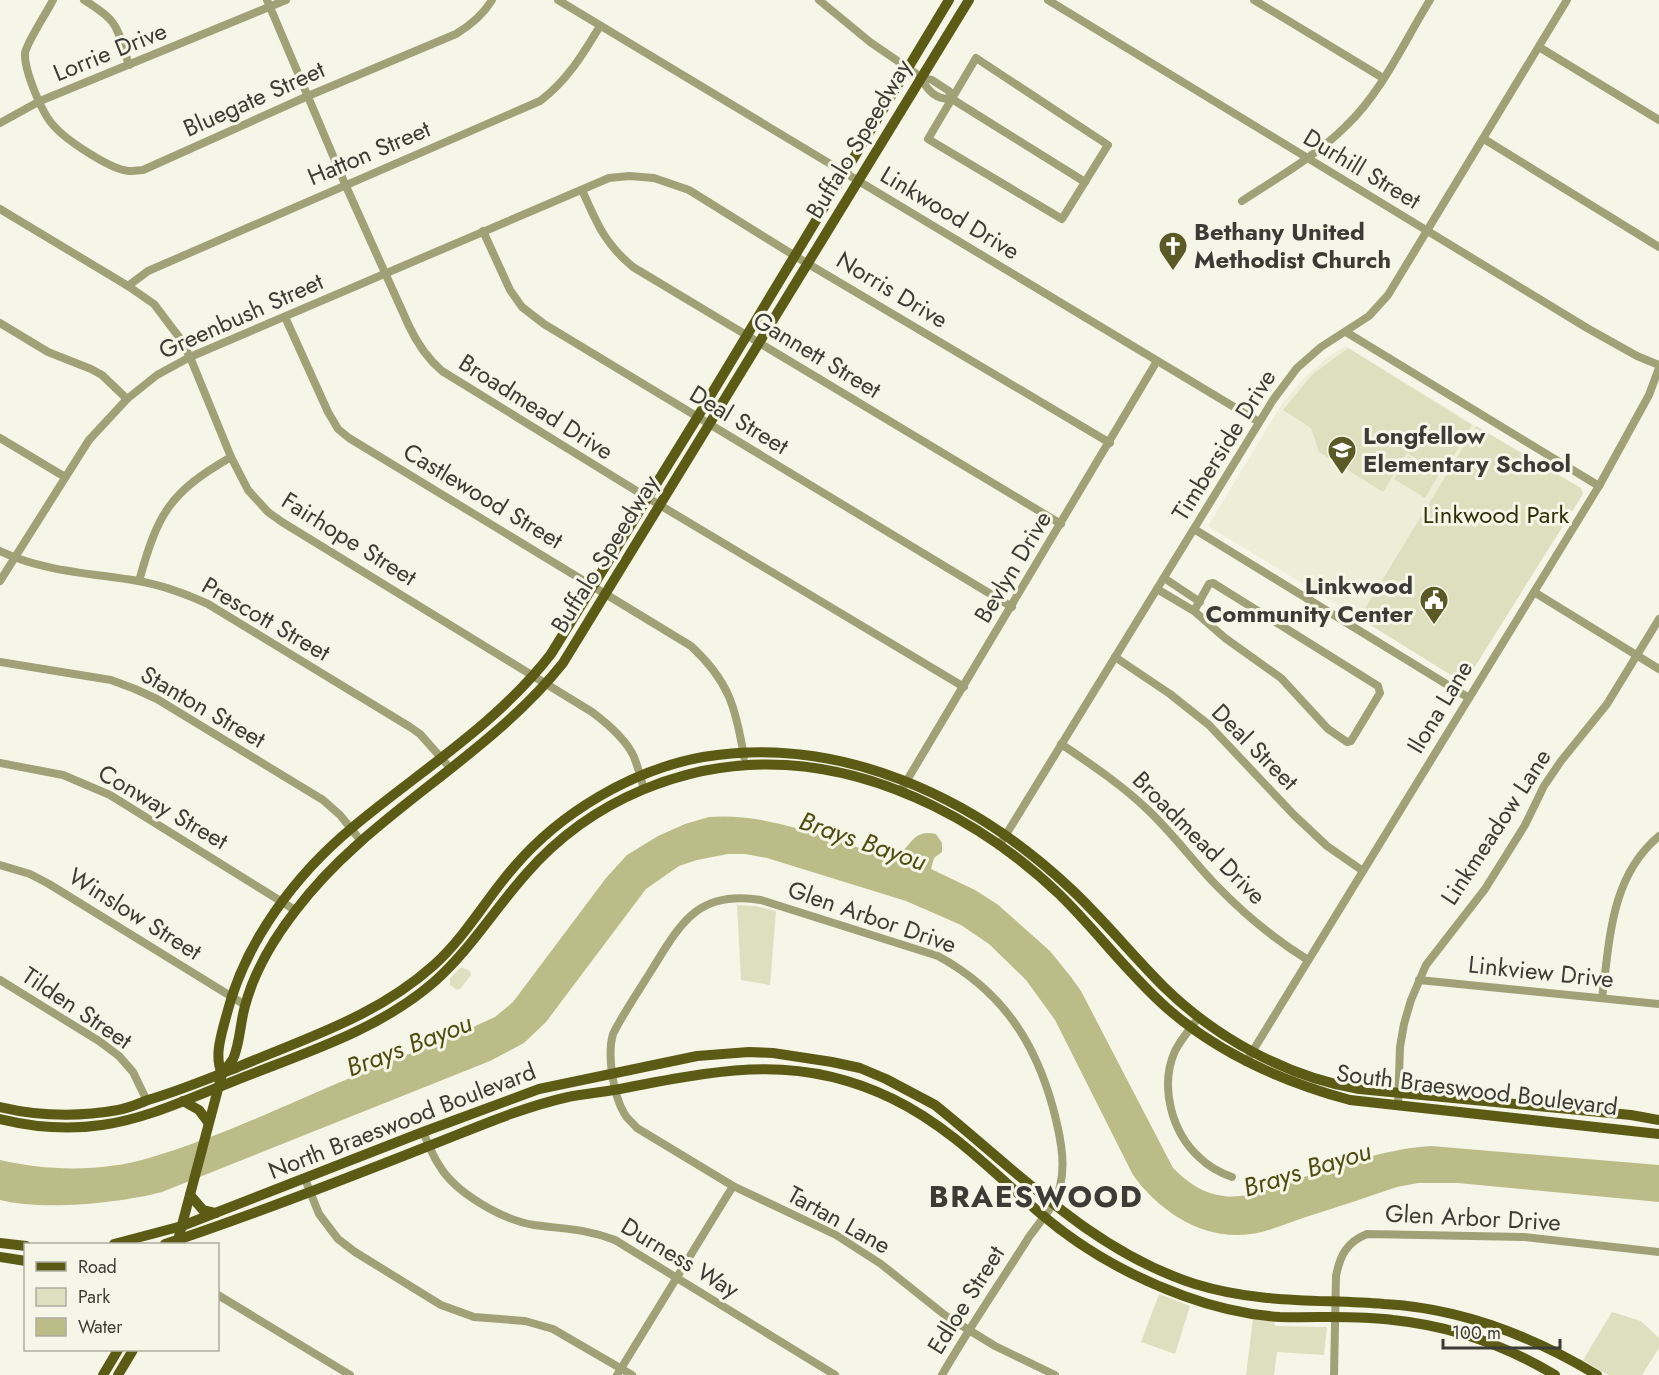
<svg xmlns="http://www.w3.org/2000/svg" width="1659" height="1375" font-family="Jost,sans-serif">
<style>
.built{fill:#eeeed8}
.green{fill:#dedfbe}
.water{fill:#bcbc88}
.lines{fill:none;stroke-linecap:round;stroke-linejoin:round}
.minor{stroke:#a1a177;stroke-width:8}
.major{stroke:#5c5b15;stroke-width:10}
.labels{text-anchor:middle;stroke-width:6;stroke-linejoin:round;paint-order:stroke}
.street-label{font-size:24px;fill:#3c3c36;stroke:#f6f6e8}
.poi-label{font-size:24px;font-weight:bold;fill:#3c3c36;stroke:#f6f6e8;text-anchor:start}
.park-label{font-size:24px;fill:#302f05;stroke:#f6f6e8}
.water-label{font-size:26px;font-style:italic;fill:#4e4c0e;stroke:#f6f6e8}
.district-label{font-size:30px;font-weight:bold;letter-spacing:1.5px;fill:#3c3c36;stroke:#f6f6e8}
</style>
<rect width="100%" height="100%" fill="#f6f6e8"/>
<polygon class="built" points="1346,346 1476,426 1359,618 1208,526 1281,405 1306,376 1328,357"/>
<g class="green">
<polygon points="1348,348 1472,425 1442,475 1407,453 1383,492 1319,452 1311,428 1283,410 1312,375"/>
<polygon points="1476,426 1581,488 1583,494 1466,681 1459,680 1359,618"/>
<polygon points="1408,456 1439,474 1425,498 1394,479"/>
<polygon points="737,905 756,906 776,911 770,985 741,980"/>
<polygon points="461,967 470,971 471,975 461,988 457,990 450,985 450,978"/>
<polygon points="1159,1294 1190,1306 1175,1354 1141,1342"/>
<polygon points="1612,1312 1641,1321 1659,1338 1659,1348 1642,1375 1608,1375 1583,1360"/>
<polygon points="1253,1318 1274,1322 1275,1326 1327,1327 1324,1355 1277,1352 1274,1375 1246,1375"/>
</g>
<path class="water" d="M 709,817 C 769,812 837,842 894,859 C 910,849 912,828 936,834 L 942,843 L 942,852 L 934,858 L 931,869 L 975,890 L 997,904 L 1050,951 L 1071,977 L 1081,991 L 1173,1168 C 1187,1182 1203,1194 1224,1196 C 1246,1199 1271,1188 1292,1181 C 1338,1166 1383,1149 1431,1146 L 1659,1165 L 1659,1202 L 1458,1183 L 1418,1183 L 1397,1187 C 1367,1197 1338,1207 1309,1216 C 1290,1222 1271,1231 1251,1234 C 1203,1241 1160,1212 1133,1175 L 1055,1020 L 1026,980 L 989,944 L 961,925 L 906,901 L 767,858 L 745,854 L 728,854 L 697,860 L 679,866 L 646,889 L 546,1022 L 524,1043 L 490,1061 L 162,1192 C 120,1203 43,1211 0,1200 L 0,1160 C 47,1171 102,1172 149,1158 C 211,1140 271,1112 331,1086 C 385,1063 441,1042 495,1017 L 513,1002 L 606,878 L 627,855 L 658,836 L 685,824 Z"/>
<g class="lines">
<g class="minor">
<path d="M 53,0 C 47,12 27,42 25,53 C 24,70 42,114 54,126 C 66,140 111,170 129,171 C 134,171 139,170 143,170 L 308,96 L 456,34 C 471,25 483,15 492,0"/>
<path d="M 84,0 C 120,22 116,26 129,65"/>
<path d="M 267,0 L 345,184 L 409,326 C 417,343 428,359 442,371 L 648,498 L 964,687"/>
<polyline points="558,0 1259,422"/>
<polyline points="819,0 870,42 921,77 932,80 949,91 952,99 1085,182"/>
<polyline points="1048,0 1587,328 1637,356 1659,365"/>
<polyline points="1254,0 1383,78"/>
<polyline points="1539,47 1659,120"/>
<polygon points="976,58 1108,145 1062,219 928,139"/>
<path d="M 921,77 C 927,91 936,100 952,99"/>
<polyline points="0,123 40,101 286,0"/>
<polyline points="1484,139 1659,247"/>
<path d="M 582,190 C 597,223 604,243 633,267 L 1061,524"/>
<path d="M 1242,201 C 1277,178 1316,156 1346,126 C 1382,92 1404,42 1430,0"/>
<path d="M 0,209 L 128,286 L 154,304 L 179,337 L 190,357 L 231,457 L 248,490 L 268,512 L 282,522 L 592,712 C 608,724 626,739 634,757 C 638,767 641,779 644,789"/>
<polyline points="483,231 510,290 522,307 544,324 1012,607"/>
<path d="M 128,286 L 148,271 L 540,101 C 567,81 583,54 600,26"/>
<path d="M 285,317 L 328,412 L 338,429 L 349,438 L 691,646 C 729,681 736,708 744,757"/>
<polyline points="0,323 48,352 91,369 102,375 127,399"/>
<polyline points="1346,332 1599,486"/>
<polyline points="0,438 65,477"/>
<polyline points="1194,529 1469,698"/>
<path d="M 0,551 C 45,572 91,573 138,581 C 162,585 186,594 208,604 L 410,727 L 420,734 L 451,769"/>
<polyline points="1164,578 1200,602"/>
<polyline points="0,581 89,440 127,399 157,375 190,357 609,178 629,176 654,178 689,190 795,256 1110,443"/>
<path d="M 139,581 C 158,513 169,493 231,457"/>
<polyline points="1157,589 1194,611 1225,638 1281,678 1328,729 1347,742 1351,741 1380,693 1378,686 1213,583 1209,584 1194,611"/>
<polyline points="1534,592 1659,669"/>
<polyline points="1115,657 1170,694 1209,725 1294,815 1327,846 1363,871"/>
<polyline points="0,662 111,680 135,689 157,699 323,800 340,815 361,841"/>
<path d="M 1061,744 C 1092,765 1122,785 1149,811 C 1173,834 1193,861 1216,885 C 1244,914 1274,939 1308,960"/>
<polyline points="0,763 63,775 110,795 295,910"/>
<polyline points="900,792 1157,361"/>
<polyline points="999,846 1273,400 1297,368 1321,347 1369,316 1388,295 1567,0"/>
<polyline points="0,865 30,874 49,884 245,1005"/>
<polyline points="0,980 99,1041 119,1056 133,1072 147,1101"/>
<polyline points="1419,980 1659,1004"/>
<path d="M 1602,998 C 1610,940 1610,877 1659,836"/>
<path d="M 1199,1017 C 1191,1028 1181,1039 1175,1051 C 1159,1087 1172,1133 1200,1158 C 1209,1167 1221,1173 1232,1177"/>
<polyline points="1246,1062 1599,486 1649,395 1659,368"/>
<polyline points="1398,1106 1400,1047 1404,1024 1411,1000 1426,965 1485,889 1525,825 1544,786 1561,761 1607,704 1659,619"/>
<path d="M 423,1132 C 428,1143 432,1155 439,1165 C 455,1193 503,1220 534,1225 C 564,1229 587,1229 615,1240 L 835,1375"/>
<polyline points="305,1179 319,1214 338,1239 355,1252 441,1305 474,1317 525,1321 553,1329 632,1375"/>
<polyline points="218,1295 350,1375"/>
<polyline points="617,1375 733,1186"/>
<path d="M 942,1375 C 969,1328 1000,1283 1029,1237 C 1037,1226 1046,1215 1053,1204 C 1067,1179 1063,1150 1057,1124 C 1040,1049 1006,993 938,956 L 761,900 C 697,890 681,923 651,971 C 638,992 624,1012 613,1034 C 607,1055 613,1094 624,1113 C 627,1119 633,1123 637,1128 L 733,1186 L 836,1235 L 881,1264 L 946,1316 L 995,1346 L 1055,1375"/>
<path d="M 1334,1375 L 1336,1276 C 1340,1255 1347,1242 1367,1234 L 1524,1237 L 1659,1252"/>
</g>
<g class="major">
<path d="M 222,1074 C 214,1056 221,1036 226,1017 C 244,943 295,875 353,827 C 420,771 497,724 551,654 L 697,418 L 949,0"/>
<polyline points="183,1101 199,1110 208,1122"/>
<path d="M 0,1107 C 38,1116 79,1117 118,1110 C 129,1108 138,1104 148,1100 C 179,1091 208,1079 238,1067 C 308,1037 376,1017 434,965 C 466,936 486,899 514,867 C 561,812 632,770 703,757 C 839,734 974,797 1071,889 C 1104,920 1132,955 1164,987 C 1216,1038 1287,1077 1359,1089 L 1631,1115 L 1659,1120"/>
<path d="M 0,1119 C 33,1127 69,1130 102,1125 C 146,1119 188,1099 229,1083 C 300,1054 375,1033 434,982 C 470,950 494,910 526,874 C 590,800 688,759 786,765 C 887,771 987,825 1059,894 C 1097,931 1128,974 1168,1009 C 1221,1055 1283,1082 1350,1100 L 1659,1134"/>
<polyline points="190,1195 203,1210 216,1213"/>
<polyline points="0,1243 26,1246"/>
<path d="M 114,1244 L 182,1226 L 423,1132 L 539,1089 L 697,1056 L 749,1052 L 773,1053 L 832,1062 L 860,1068 L 886,1079 L 935,1105 C 1017,1171 1092,1251 1195,1284 C 1260,1304 1318,1299 1384,1304 C 1461,1308 1532,1336 1597,1375"/>
<path d="M 165,1244 C 253,1215 340,1181 426,1147 C 473,1129 519,1108 568,1097 C 590,1093 613,1091 635,1086 C 729,1068 803,1055 893,1099 C 949,1126 994,1173 1041,1214 C 1083,1250 1132,1277 1184,1296 C 1214,1307 1248,1315 1280,1317 C 1317,1318 1355,1315 1393,1320 C 1451,1326 1505,1345 1555,1375"/>
<path d="M 175,1244 L 178,1240 L 222,1074 C 225,1069 230,1064 233,1059 C 240,1044 240,1023 245,1006 C 254,972 275,937 296,910 C 368,814 487,759 563,663 L 969,0"/>
<polyline points="0,1257 26,1261"/>
<polyline points="103,1375 118,1350"/>
<polyline points="118,1375 133,1350"/>
</g>
</g>
<defs>
<g id="church-pin" transform="scale(1.5)"><path d="M0 17L-7.5 6A9.5 9.5 0 1 1 7.5 6Z" fill="#5b5a27" stroke="#f6f6e8"/><path d="M-1.2-6h2.4v3.5h3.3v2.4h-3.3V6h-2.4V-.1h-3.3v-2.4h3.3Z" fill="#fff"/></g>
<g id="school-pin" transform="scale(1.5)"><path d="M0 17L-7.5 6A9.5 9.5 0 1 1 7.5 6Z" fill="#5b5a27" stroke="#f6f6e8"/><path d="M0-5L7-2L0 1L-7-2ZM-4 1L0 2.5L4 1V4Q0 6-4 4Z" fill="#fff"/></g>
<g id="civic-pin" transform="scale(1.5)"><path d="M0 17L-7.5 6A9.5 9.5 0 1 1 7.5 6Z" fill="#5b5a27" stroke="#f6f6e8"/><path d="M-.6-6.5H3V-4.5H.6V-3L4-1V1h2V6H-6V1h2V-1L-.6-3ZM-1.2 2.5V6h2.4V2.5Z" fill="#fff"/></g>
</defs>
<g fill-rule="evenodd">
<use href="#church-pin" x="1173" y="246"/>
<use href="#school-pin" x="1342" y="450"/>
<use href="#civic-pin" x="1434" y="600"/>
</g>
<g class="labels">
<g class="street-label">
<text transform="translate(110 52) rotate(-22)" y="8">Lorrie Drive</text>
<text transform="translate(254 99) rotate(-24)" y="8">Bluegate Street</text>
<text transform="translate(859 139) rotate(-59)" y="8">Buffalo Speedway</text>
<text transform="translate(369 153) rotate(-23)" y="8">Hatton Street</text>
<text transform="translate(1362 169) rotate(31)" y="8">Durhill Street</text>
<text transform="translate(950 213) rotate(31)" y="8">Linkwood Drive</text>
<text transform="translate(892 290) rotate(31)" y="8">Norris Drive</text>
<text transform="translate(241 316) rotate(-24)" y="8">Greenbush Street</text>
<text transform="translate(817 355) rotate(31)" y="8">Gannett Street</text>
<text transform="translate(536 407) rotate(32)" y="8">Broadmead Drive</text>
<text transform="translate(739 420) rotate(31)" y="8">Deal Street</text>
<text transform="translate(1224 445) rotate(-58)" y="8">Timberside Drive</text>
<text transform="translate(483 496) rotate(31)" y="8">Castlewood Street</text>
<text transform="translate(349 539) rotate(32)" y="8">Fairhope Street</text>
<text transform="translate(605 554) rotate(-58)" y="8">Buffalo Speedway</text>
<text transform="translate(1013 567) rotate(-59)" y="8">Bevlyn Drive</text>
<text transform="translate(266 619) rotate(30)" y="8">Prescott Street</text>
<text transform="translate(203 707) rotate(30)" y="8">Stanton Street</text>
<text transform="translate(1440 707) rotate(-59)" y="8">Ilona Lane</text>
<text transform="translate(1255 747) rotate(45)" y="8">Deal Street</text>
<text transform="translate(163 807) rotate(30)" y="8">Conway Street</text>
<text transform="translate(1496 827) rotate(-57)" y="8">Linkmeadow Lane</text>
<text transform="translate(1199 838) rotate(45)" y="8">Broadmead Drive</text>
<text transform="translate(135 914) rotate(32)" y="8">Winslow Street</text>
<text transform="translate(872 917) rotate(19)" y="8">Glen Arbor Drive</text>
<text transform="translate(1541 972) rotate(6)" y="8">Linkview Drive</text>
<text transform="translate(77 1008) rotate(34)" y="8">Tilden Street</text>
<text transform="translate(1477 1090) rotate(7)" y="8">South Braeswood Boulevard</text>
<text transform="translate(402 1121) rotate(-21)" y="8">North Braeswood Boulevard</text>
<text transform="translate(1473 1218) rotate(3)" y="8">Glen Arbor Drive</text>
<text transform="translate(839 1220) rotate(29)" y="8">Tartan Lane</text>
<text transform="translate(680 1258) rotate(31)" y="8">Durness Way</text>
<text transform="translate(966 1300) rotate(-58)" y="8">Edloe Street</text>
</g>
<g class="poi-label">
<text x="1194" y="240">Bethany United<tspan x="1194" dy="28">Methodist Church</tspan></text>
<text x="1363" y="444">Longfellow<tspan x="1363" dy="28">Elementary School</tspan></text>
<text x="1413" y="594" text-anchor="end">Linkwood<tspan x="1413" dy="28">Community Center</tspan></text>
</g>
<g class="park-label">
<text x="1496" y="523">Linkwood Park</text>
</g>
<g class="water-label">
<text transform="translate(863 841) rotate(19)" y="9">Brays Bayou</text>
<text transform="translate(409 1045) rotate(-21)" y="9">Brays Bayou</text>
<text transform="translate(1307 1169) rotate(-17)" y="9">Brays Bayou</text>
</g>
<g class="district-label">
<text x="1036" y="1207">BRAESWOOD</text>
</g>
</g>
<rect x="24" y="1243" width="195" height="108" fill="#f6f6e8" stroke="#acaca1" stroke-width="1.5"/>
<rect x="36" y="1262" width="30" height="9" fill="#5c5b15" stroke="#acaca1" stroke-width="1.5"/>
<text x="78" y="1273" font-size="18" fill="#3c3c36">Road</text>
<rect x="36" y="1288" width="30" height="18" fill="#dedfbe" stroke="#acaca1" stroke-width="1.5"/>
<text x="78" y="1303" font-size="18" fill="#3c3c36">Park</text>
<rect x="36" y="1318" width="30" height="18" fill="#bcbc88" stroke="#acaca1" stroke-width="1.5"/>
<text x="78" y="1333" font-size="18" fill="#3c3c36">Water</text>
<path d="M1443 1339v9h117v-9" fill="none" stroke="#3c3c36" stroke-width="3"/>
<text x="1452" y="1339" font-size="18" fill="#3c3c36" stroke="#f6f6e8" stroke-width="4.5" paint-order="stroke">100 m</text>
</svg>
